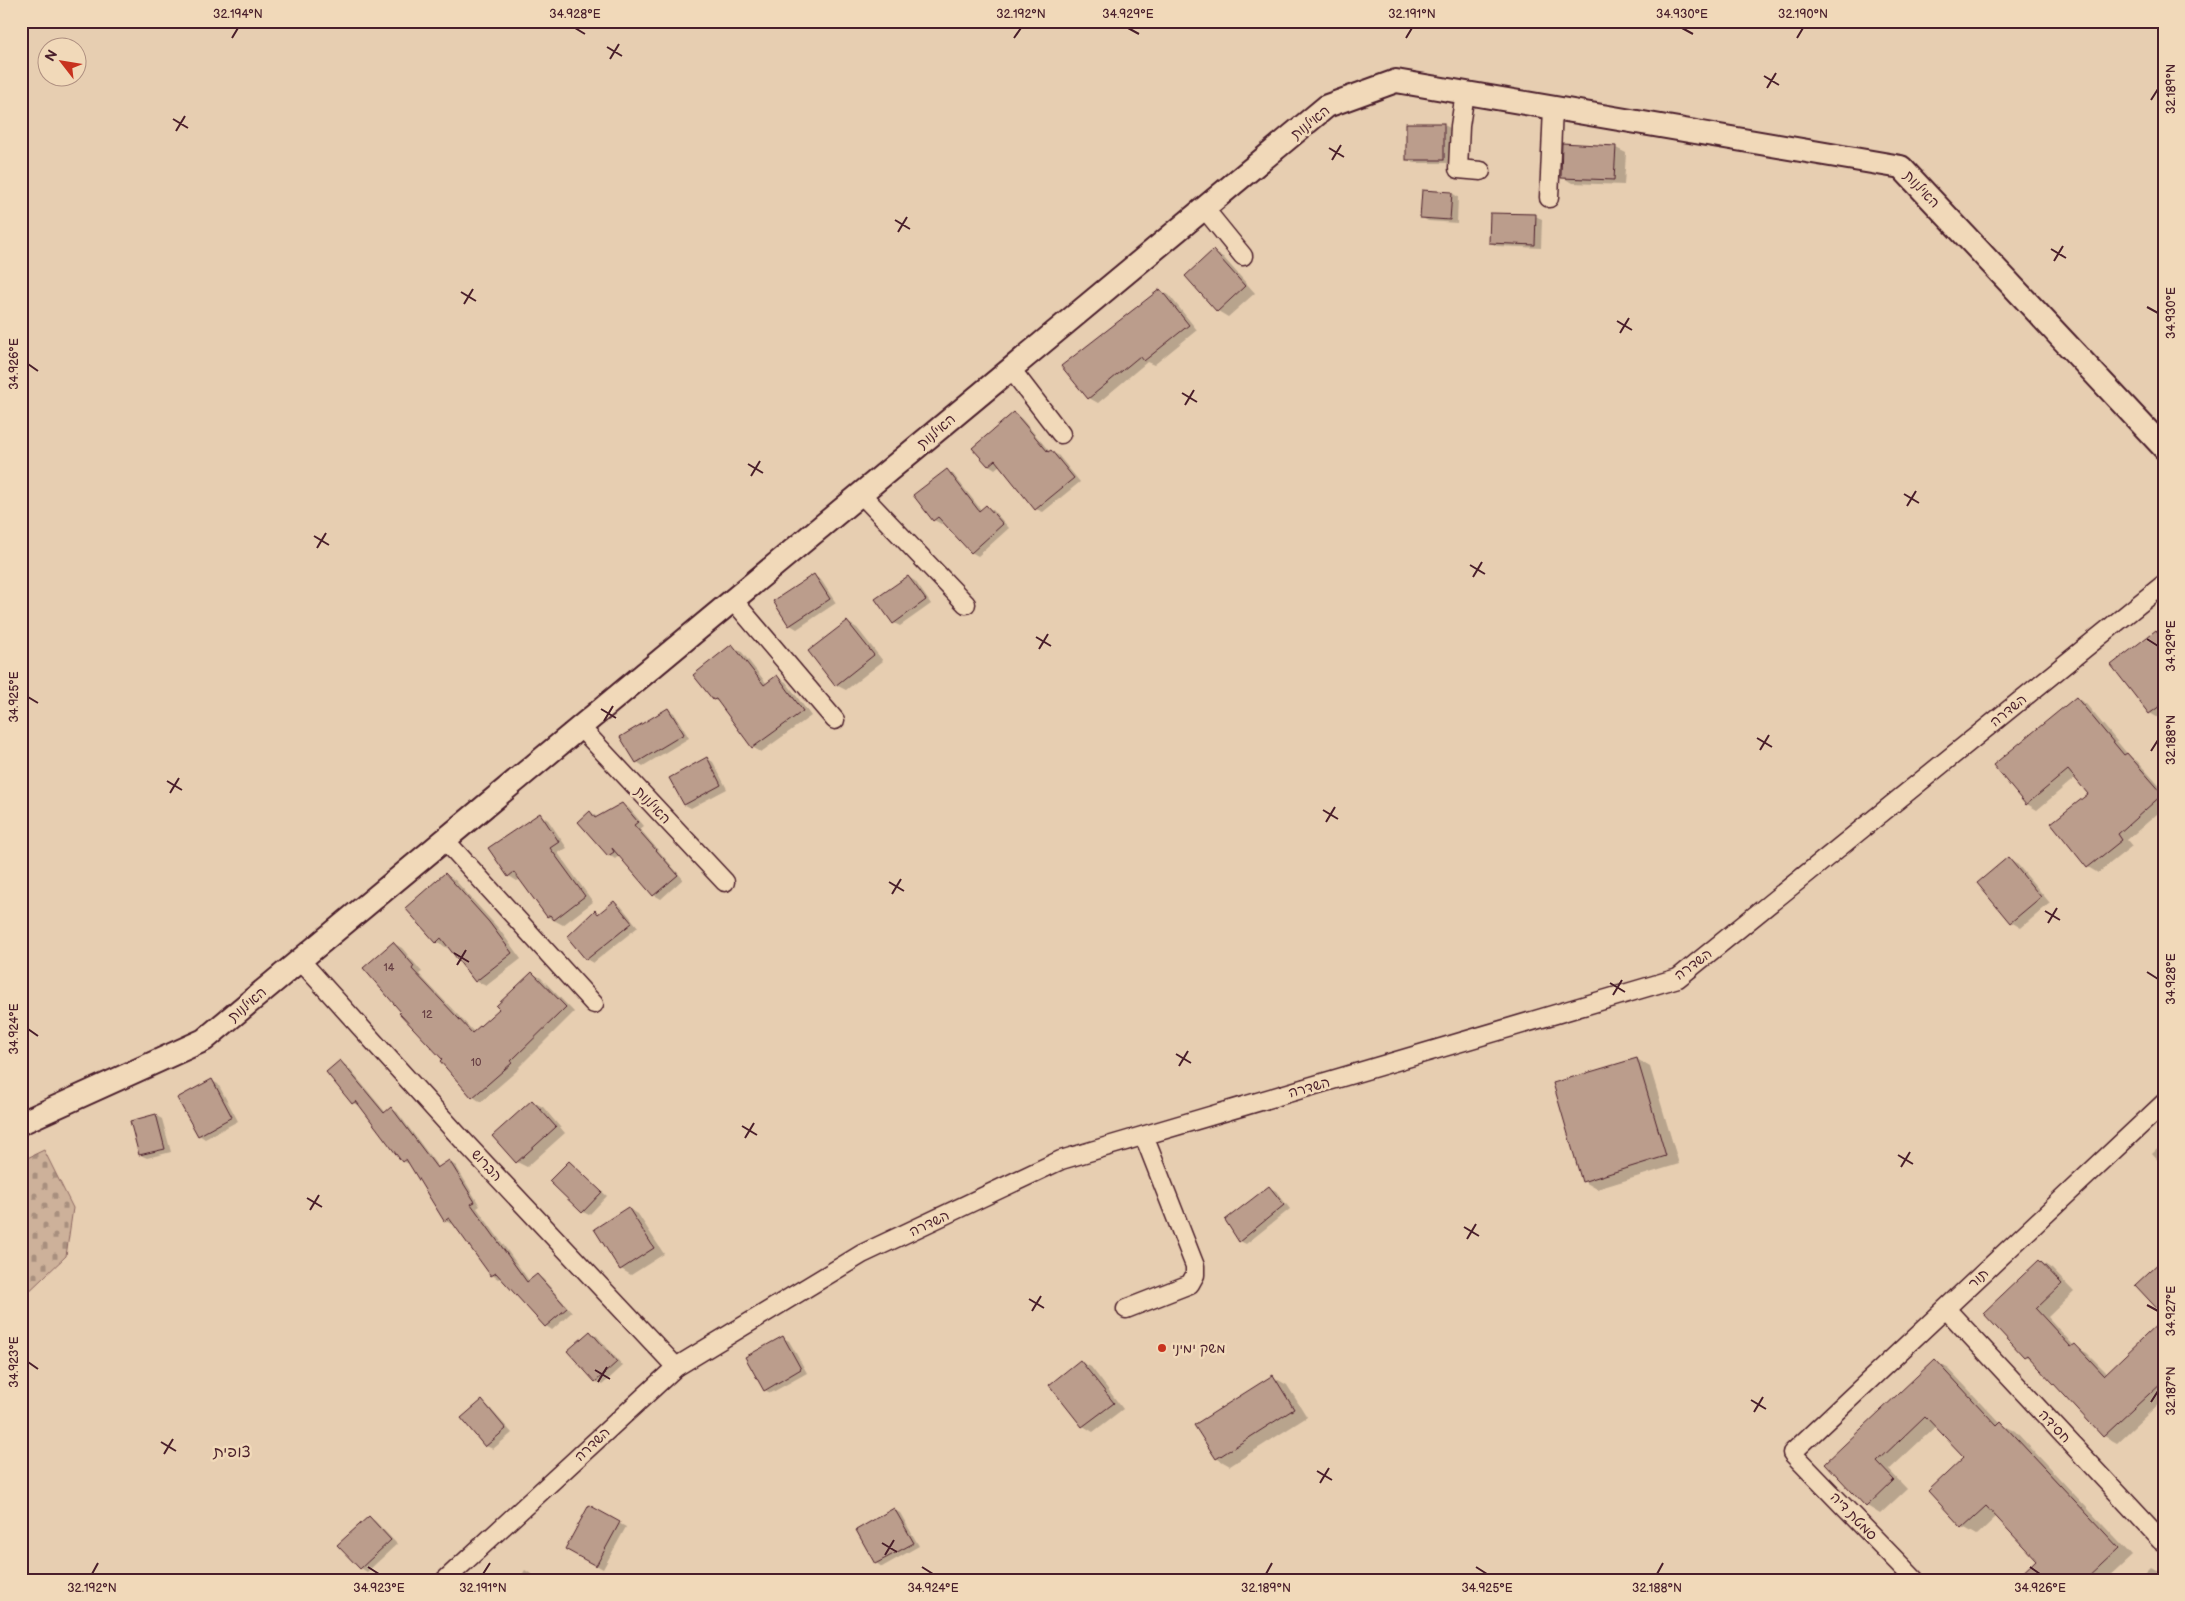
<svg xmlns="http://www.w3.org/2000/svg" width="2185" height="1601" font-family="'Balsamiq Sans','Playpen Sans Hebrew',sans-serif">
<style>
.cemetery{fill:url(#cemetery-stones);stroke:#8c6862}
.shadow{fill:#0003}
.building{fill:#bb9d8c;stroke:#4a1f2b}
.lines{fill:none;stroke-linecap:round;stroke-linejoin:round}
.minor-casing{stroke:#4a1f2b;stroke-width:21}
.tertiary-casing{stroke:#4a1f2b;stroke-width:26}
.minor{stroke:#f1d9b9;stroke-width:18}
.tertiary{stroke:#f1d9b9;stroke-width:22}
.ticks{fill:none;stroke:#4a1f2b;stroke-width:2}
.poi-dot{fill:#c8321e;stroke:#f1d9b9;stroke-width:2}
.labels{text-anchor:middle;stroke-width:5;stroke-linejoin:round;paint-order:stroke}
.number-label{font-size:11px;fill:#663e43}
.street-label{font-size:14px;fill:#4a1f2b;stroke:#f1d9b9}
.poi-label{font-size:14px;fill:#4a1f2b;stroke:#f1d9b9;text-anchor:start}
.quarter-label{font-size:16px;fill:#4a1f2b;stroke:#f1d9b9}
.neatline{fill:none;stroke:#4a1f2b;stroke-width:2}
.ticks-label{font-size:12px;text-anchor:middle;fill:#4a1f2b}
</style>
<defs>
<pattern id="cemetery-stones" width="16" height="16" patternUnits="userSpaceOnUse" patternTransform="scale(1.25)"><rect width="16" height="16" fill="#cdb19a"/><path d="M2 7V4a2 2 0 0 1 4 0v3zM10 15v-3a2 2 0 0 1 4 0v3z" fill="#a88f7e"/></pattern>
</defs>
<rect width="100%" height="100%" fill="#e7ceb1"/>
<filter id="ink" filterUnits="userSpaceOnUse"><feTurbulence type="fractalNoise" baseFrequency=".02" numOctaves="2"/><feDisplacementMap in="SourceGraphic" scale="10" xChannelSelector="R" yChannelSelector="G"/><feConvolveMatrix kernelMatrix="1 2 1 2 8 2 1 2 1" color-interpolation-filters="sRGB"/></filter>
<g filter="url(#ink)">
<polygon class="cemetery" points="44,1150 73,1208 66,1256 21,1299 21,1161"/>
<g class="shadow">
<polygon points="1444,125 1450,128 1450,163 1414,163 1407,160"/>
<polygon points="1563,145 1616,148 1626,153 1624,185 1572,183 1562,177"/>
<polygon points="1423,191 1452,193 1458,197 1457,223 1428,221 1421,217"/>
<polygon points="1535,216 1542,219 1541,248 1497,246 1491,243"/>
<polygon points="1213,252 1223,257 1255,293 1228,317 1218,311"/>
<polygon points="1160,290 1169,295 1197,330 1154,365 1147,362 1098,403 1089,398"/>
<polygon points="1014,414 1021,418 1050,452 1058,455 1080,482 1043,512 1036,509 1000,465 995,469 989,465 974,449"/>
<polygon points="947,471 953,474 982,511 987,507 993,510 1009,528 978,556 971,552 944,522 941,524 934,520 915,495"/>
<polygon points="814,576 821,580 836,603 797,629 790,625"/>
<polygon points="908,577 915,581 931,604 900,626 894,623"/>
<polygon points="847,622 857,628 883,661 846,690 836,685"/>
<polygon points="2156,632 2164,636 2164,716 2160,719 2150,713"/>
<polygon points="732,646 741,651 767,684 777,677 786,682 811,716 761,752 752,747 721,703 714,700"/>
<polygon points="2076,698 2086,704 2130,757 2137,761 2164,791 2164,808 2127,840 2132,846 2098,873 2088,867 2090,794 2076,777 2037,810 2027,804"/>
<polygon points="668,709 674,713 689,738 643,766 637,762"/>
<polygon points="707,758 713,762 727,789 691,808 685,805 670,778"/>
<polygon points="622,805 629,808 644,826 640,829 683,879 661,899 654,895 620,855 615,859 609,855 591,812 598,818"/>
<polygon points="540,815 548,820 567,848 558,853 593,902 563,925 548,917 521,879 517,881 509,876"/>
<polygon points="2008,859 2018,865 2050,903 2021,928 2011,922"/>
<polygon points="445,874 455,880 499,929 521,959 486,986 476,981 449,946 447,948 437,942"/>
<polygon points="614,902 621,906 638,927 593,963 586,959 595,912 600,914"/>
<polygon points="393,943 402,948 422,972 419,974 474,1032 501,1009 532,973 541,978 574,1012 519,1067 520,1068 481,1102 473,1097 444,1059"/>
<polygon points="1637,1059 1650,1067 1679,1164 1597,1189 1583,1181"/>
<polygon points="340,1062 347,1066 386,1113 391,1109 397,1112 439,1168 449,1162 456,1166 480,1206 477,1208 530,1282 537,1275 543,1279 572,1312 552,1330 546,1326 502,1277 498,1279 492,1275 454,1222 451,1224 444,1220 410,1164 404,1162 411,1157 403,1161 361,1106 353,1103 328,1073"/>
<polygon points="212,1081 218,1084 238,1121 205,1139 199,1135"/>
<polygon points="533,1102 543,1107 565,1133 527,1167 517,1162"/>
<polygon points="155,1115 162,1119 171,1152 147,1158 140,1155"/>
<polygon points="2164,1143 2164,1167 2152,1154"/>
<polygon points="569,1162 607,1196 589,1215 583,1212"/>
<polygon points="1270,1188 1276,1191 1290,1209 1246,1244 1240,1241"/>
<polygon points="628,1208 638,1214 664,1254 631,1275 621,1269"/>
<polygon points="2040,1261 2052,1269 2074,1292 2048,1317 2074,1346 2087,1353 2107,1373 2164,1320 2164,1399 2117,1443 2104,1436 2034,1361 2025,1356"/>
<polygon points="590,1332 597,1336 623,1366 602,1385 595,1381"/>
<polygon points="783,1338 789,1341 807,1373 771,1393 764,1390"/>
<polygon points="1935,1361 1949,1369 2001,1424 2015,1431 2132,1556 2106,1580 2017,1580 2038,1560 1997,1516 1977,1535 1963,1527 1966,1457 1936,1426 1889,1470 1907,1489 1880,1514 1867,1506 1827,1463"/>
<polygon points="1081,1362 1091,1367 1123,1409 1093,1432 1083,1426"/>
<polygon points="1273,1377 1287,1385 1307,1417 1230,1466 1216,1458"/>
<polygon points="482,1402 488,1406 512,1433 493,1449 486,1446"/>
<polygon points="589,1507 626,1527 603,1569 566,1548"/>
<polygon points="894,1510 900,1513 919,1546 882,1567 876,1563 857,1531"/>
<polygon points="369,1517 375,1521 397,1544 367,1572 361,1568 339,1545"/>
<polygon points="2151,1568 2161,1574 2164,1580 2139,1580"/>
<polygon points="525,1570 531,1574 541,1580 519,1580"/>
</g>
<g class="building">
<rect x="1406" y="123" width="38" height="37"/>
<polygon points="1562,143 1616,146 1614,180 1561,178"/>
<polygon points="1422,190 1452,192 1450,220 1420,218"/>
<polygon points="1490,213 1536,214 1535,245 1489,243"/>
<polygon points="1213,250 1245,286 1217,312 1185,276"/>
<polygon points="1160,289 1189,325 1144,361 1140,356 1088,399 1061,366"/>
<polygon points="1014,412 1048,452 1051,450 1074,478 1035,510 995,460 988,466 972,448"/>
<polygon points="947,469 979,511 986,505 1003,524 971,553 938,517 933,521 913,495"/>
<polygon points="814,574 830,599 789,626 773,601"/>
<polygon points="908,576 926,600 893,624 875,599"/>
<polygon points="847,621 874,655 835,686 808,651"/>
<polygon points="2156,630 2164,640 2164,703 2149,714 2111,665"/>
<polygon points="732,644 764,685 777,675 803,711 752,748 716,699 713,700 693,675"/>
<polygon points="2076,697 2124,755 2127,753 2163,794 2118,834 2122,840 2087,868 2051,823 2088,794 2068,770 2026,805 1993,765"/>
<polygon points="668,708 684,734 636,763 620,737"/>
<polygon points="707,757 721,785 684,805 669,778"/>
<polygon points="622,803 638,822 634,825 678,875 653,896 612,848 614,852 608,856 578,822 590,811 595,818"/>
<polygon points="540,813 559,842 550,848 585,896 554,920 550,915 547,917 514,872 508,877 488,848"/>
<polygon points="2008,857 2041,897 2010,923 1977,883"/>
<polygon points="445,873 489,922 512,953 475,982 441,938 436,943 405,908"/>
<polygon points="614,901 632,923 586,960 567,937 595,910 598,914"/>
<polygon points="393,942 414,966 412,969 472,1033 499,1009 496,1006 532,972 566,1007 511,1061 512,1063 472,1098 440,1061 442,1059 399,1013 401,1012 363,968"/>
<polygon points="1637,1058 1666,1156 1582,1182 1553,1083"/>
<polygon points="340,1060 384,1113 391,1107 437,1168 449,1160 475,1202 471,1204 527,1282 537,1274 567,1308 545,1327 496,1273 491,1276 449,1218 444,1221 406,1159 402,1162 356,1101 352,1104 326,1072"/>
<polygon points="212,1079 232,1117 198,1136 177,1098"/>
<polygon points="532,1100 556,1127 516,1163 492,1136"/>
<polygon points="156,1114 165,1149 139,1155 130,1121"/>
<polygon points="569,1161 602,1192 582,1213 549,1181"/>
<polygon points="1269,1186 1284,1205 1239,1242 1225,1220"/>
<polygon points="628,1207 654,1248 620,1270 594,1229"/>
<polygon points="2164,1258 2164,1316 2135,1285"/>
<polygon points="2039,1260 2062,1284 2036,1309 2071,1347 2075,1344 2104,1375 2164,1318 2164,1380 2103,1437 2027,1355 2024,1357 1983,1313"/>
<polygon points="590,1331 617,1362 595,1382 567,1351"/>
<polygon points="783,1336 801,1369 764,1391 745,1357"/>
<polygon points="1935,1359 1997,1426 2001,1422 2119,1548 2085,1580 2015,1580 2036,1560 1986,1506 1962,1528 1928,1491 1964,1457 1925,1416 1877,1462 1894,1480 1866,1507 1825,1463"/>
<polygon points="1080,1360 1114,1403 1082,1427 1049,1385"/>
<polygon points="1273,1375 1294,1409 1216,1459 1194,1425"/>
<polygon points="482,1400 506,1429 485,1447 461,1418"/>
<polygon points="589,1505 620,1522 596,1566 565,1549"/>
<polygon points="894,1508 914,1543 875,1564 856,1530"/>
<polygon points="369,1516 391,1540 360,1569 337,1545"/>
</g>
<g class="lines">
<g class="minor-casing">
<g id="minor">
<polyline points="1465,93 1460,126 1458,169 1481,171"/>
<polyline points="1549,198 1553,108"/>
<polyline points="1204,208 1243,256"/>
<polyline points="1011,369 1061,434"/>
<polyline points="861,494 966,604"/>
<polyline points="733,600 835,720"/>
<polyline points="580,727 725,882"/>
<polyline points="445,840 594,1004"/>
<polyline points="300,960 457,1134 676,1367"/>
<polyline points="1126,1309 1190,1284 1195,1275 1195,1266 1144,1136"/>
<polyline points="1946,1309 2164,1543"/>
<polyline points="445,1580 676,1367 862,1254 1061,1160 1678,978 2164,584"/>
<polyline points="1915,1580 1792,1453 2164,1103"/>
</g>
</g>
<g class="tertiary-casing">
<polyline id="tertiary" points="21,1123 204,1040 1327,106 1396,81 1901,167 2164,448"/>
</g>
<use href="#minor" class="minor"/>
<use href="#tertiary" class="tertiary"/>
</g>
</g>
<path class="ticks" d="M 575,28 L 585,34M 1128,28 L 1139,34M 1682,28 L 1693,34M 232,38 L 238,28M 1014,38 L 1021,28M 1406,38 L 1412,28M 1797,38 L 1803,28M 607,47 L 622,56M 610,59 L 619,44M 1764,76 L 1779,85M 1767,88 L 1776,73M 2151,100 L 2158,89M 173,119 L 188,128M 176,131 L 185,116M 1329,148 L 1344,157M 1332,160 L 1341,145M 895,220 L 910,229M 898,232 L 907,217M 2051,249 L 2066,258M 2054,261 L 2063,246M 461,292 L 476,301M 464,304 L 473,289M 2147,307 L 2158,313M 1617,321 L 1632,330M 1620,333 L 1629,318M 28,364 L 38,371M 1182,393 L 1197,402M 1185,405 L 1194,390M 748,464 L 763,473M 751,476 L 760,461M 1904,494 L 1919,503M 1907,506 L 1916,491M 314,536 L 329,545M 317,548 L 326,533M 1470,565 L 1485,574M 1473,577 L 1482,562M 1036,637 L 1051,646M 2147,639 L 2158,646M 1039,649 L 1048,634M 28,697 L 38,703M 601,709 L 616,718M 604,721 L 613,706M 1757,738 L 1772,747M 1760,750 L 1769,735M 2151,751 L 2158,740M 167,781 L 182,790M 170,793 L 179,778M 1323,810 L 1338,819M 1326,822 L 1335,807M 889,882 L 904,891M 892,894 L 901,879M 2045,911 L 2060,920M 2048,923 L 2057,908M 454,953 L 469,962M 457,965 L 466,950M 2147,972 L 2158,979M 1610,983 L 1625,992M 1613,995 L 1622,980M 28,1029 L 38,1036M 1176,1054 L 1191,1063M 1179,1066 L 1188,1051M 742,1126 L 757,1135M 745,1138 L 754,1123M 1898,1155 L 1913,1164M 1901,1167 L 1910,1152M 307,1198 L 322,1207M 310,1210 L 319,1195M 1464,1227 L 1479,1236M 1467,1239 L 1476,1224M 1029,1299 L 1044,1308M 2147,1305 L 2158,1311M 1032,1311 L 1041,1296M 28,1362 L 38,1369M 595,1370 L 610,1379M 598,1382 L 607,1367M 1751,1400 L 1766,1409M 2151,1402 L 2158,1391M 1754,1412 L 1763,1397M 161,1442 L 176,1451M 164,1454 L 173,1439M 1317,1471 L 1332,1480M 1320,1483 L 1329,1468M 882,1543 L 897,1552M 885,1555 L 894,1540M 368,1567 L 379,1574M 922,1567 L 933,1574M 1476,1567 L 1487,1574M 2030,1567 L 2040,1574M 92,1574 L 98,1563M 483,1574 L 490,1563M 1266,1574 L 1272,1563M 1657,1574 L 1663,1563"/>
<circle class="poi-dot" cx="1162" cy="1348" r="5"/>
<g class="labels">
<g class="number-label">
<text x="389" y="971">14</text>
<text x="427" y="1018">12</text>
<text x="476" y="1066">10</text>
</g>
<g class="street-label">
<text transform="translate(1310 122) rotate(-38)" y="5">האילנות</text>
<text transform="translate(1922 189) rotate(47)" y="5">האילנות</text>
<text transform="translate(936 431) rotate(-40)" y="5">האילנות</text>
<text transform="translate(2008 710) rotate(-39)" y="5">השדרה</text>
<text transform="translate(653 805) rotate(47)" y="5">האילנות</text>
<text transform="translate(1693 964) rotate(-36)" y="5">השדרה</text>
<text transform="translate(247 1004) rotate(-40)" y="5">האילנות</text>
<text transform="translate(1309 1087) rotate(-16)" y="5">השדרה</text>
<text transform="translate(487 1165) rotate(47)" y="5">הברוש</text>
<text transform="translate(929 1223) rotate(-25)" y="5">השדרה</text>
<text transform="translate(1978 1278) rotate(-43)" y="5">תור</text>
<text transform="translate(2055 1426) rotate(47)" y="5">חסידה</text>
<text transform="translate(592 1444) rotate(-43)" y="5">השדרה</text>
<text transform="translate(1854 1516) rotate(46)" y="5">סמטת דיה</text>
</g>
<g class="poi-label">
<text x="1172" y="1353">משק ימיני</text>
</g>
<g class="quarter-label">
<text x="232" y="1457">צופית</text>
</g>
</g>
<rect width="2185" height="1601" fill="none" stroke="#f1d9b9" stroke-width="55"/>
<g transform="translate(62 62) rotate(301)"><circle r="24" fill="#f1d9b9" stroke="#ae8f80"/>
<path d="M0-4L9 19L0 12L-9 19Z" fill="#c8321e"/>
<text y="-8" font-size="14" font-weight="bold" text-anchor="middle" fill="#4a1f2b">N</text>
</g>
<rect x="28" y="28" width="2130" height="1546" class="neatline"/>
<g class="ticks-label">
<text x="238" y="18">32.194°N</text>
<text x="575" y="18">34.928°E</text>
<text x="1021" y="18">32.192°N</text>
<text x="1128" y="18">34.929°E</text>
<text x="1412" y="18">32.191°N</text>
<text x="1682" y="18">34.930°E</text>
<text x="1803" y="18">32.190°N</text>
<text transform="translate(2171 89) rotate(-90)" y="4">32.189°N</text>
<text transform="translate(2171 313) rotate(-90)" y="4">34.930°E</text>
<text transform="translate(14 364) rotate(-90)" y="4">34.926°E</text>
<text transform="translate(2171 646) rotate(-90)" y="4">34.929°E</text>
<text transform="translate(14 697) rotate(-90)" y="4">34.925°E</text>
<text transform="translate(2171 740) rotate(-90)" y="4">32.188°N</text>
<text transform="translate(2171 979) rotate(-90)" y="4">34.928°E</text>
<text transform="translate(14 1029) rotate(-90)" y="4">34.924°E</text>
<text transform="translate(2171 1311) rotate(-90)" y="4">34.927°E</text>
<text transform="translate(14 1362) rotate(-90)" y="4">34.923°E</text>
<text transform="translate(2171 1391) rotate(-90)" y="4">32.187°N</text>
<text x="92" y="1592">32.192°N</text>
<text x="379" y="1592">34.923°E</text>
<text x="483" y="1592">32.191°N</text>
<text x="933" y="1592">34.924°E</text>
<text x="1266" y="1592">32.189°N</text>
<text x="1487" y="1592">34.925°E</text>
<text x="1657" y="1592">32.188°N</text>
<text x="2040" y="1592">34.926°E</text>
</g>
</svg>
